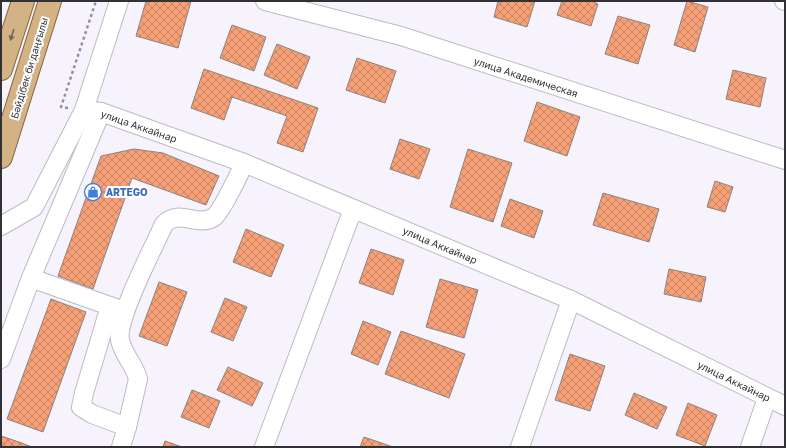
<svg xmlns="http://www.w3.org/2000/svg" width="786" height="448" font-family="'Golos Text',sans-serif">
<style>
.building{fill:url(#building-cross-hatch);stroke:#8e827d}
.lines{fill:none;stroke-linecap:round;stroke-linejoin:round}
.minor-casing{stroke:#bdbac5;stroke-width:20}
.major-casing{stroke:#886335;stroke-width:24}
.path{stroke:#939198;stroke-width:2.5;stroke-dasharray:3 3;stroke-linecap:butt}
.minor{stroke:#fff;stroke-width:18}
.major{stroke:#d3b286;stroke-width:22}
.oneway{fill:#726555}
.labels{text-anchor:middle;stroke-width:4;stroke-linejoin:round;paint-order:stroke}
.street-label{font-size:10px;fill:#323135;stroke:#fff}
.shop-label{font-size:10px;font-weight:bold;fill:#366cbe;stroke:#fff;text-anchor:start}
</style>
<defs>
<pattern id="building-cross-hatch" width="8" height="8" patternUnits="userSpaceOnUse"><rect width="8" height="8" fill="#f6a077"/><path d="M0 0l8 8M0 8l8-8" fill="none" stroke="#c88362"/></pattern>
</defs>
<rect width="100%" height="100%" fill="#f6f3fd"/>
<g class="building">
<polygon points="146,1 191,1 178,48 136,36"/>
<polygon points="498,1 535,1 527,27 494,17"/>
<polygon points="562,1 591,1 598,4 591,26 557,15"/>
<polygon points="687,1 708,7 695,52 674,45"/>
<polygon points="618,16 650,25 638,64 605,54"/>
<polygon points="232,25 266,37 254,71 220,58"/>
<polygon points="277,44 310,57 297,89 264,75"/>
<polygon points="357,58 396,71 385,103 346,90"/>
<polygon points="204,69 318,108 303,152 277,143 287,116 232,97 224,120 191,108"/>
<polygon points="733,70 766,78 760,107 726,99"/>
<polygon points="537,102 580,117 567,156 524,141"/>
<polygon points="400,139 430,149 419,179 390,169"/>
<polygon points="134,149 163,153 219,176 206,205 132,178 93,289 58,276 101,156"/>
<polygon points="468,149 512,163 493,222 450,207"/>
<polygon points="715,181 733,187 725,212 707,207"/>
<polygon points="603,193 659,209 649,242 593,225"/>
<polygon points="510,199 543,211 534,238 501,226"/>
<polygon points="246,229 284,245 271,277 233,262"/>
<polygon points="371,249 404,260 393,295 359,283"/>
<polygon points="669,269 706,277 701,302 664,294"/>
<polygon points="440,279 478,290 464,338 426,327"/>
<polygon points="159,282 187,292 167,346 139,336"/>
<polygon points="225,298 247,307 233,341 211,332"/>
<polygon points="51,299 86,312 43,432 7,419"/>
<polygon points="363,321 391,332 378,365 351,354"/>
<polygon points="401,331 465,354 449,398 385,374"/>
<polygon points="570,354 605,366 590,411 555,400"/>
<polygon points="228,367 263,383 252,406 217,390"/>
<polygon points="192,390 220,401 209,428 181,417"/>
<polygon points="634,393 667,407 657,429 625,415"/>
<polygon points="688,403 717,415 705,446 676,435"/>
<polygon points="1,436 19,442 32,447 1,447"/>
<polygon points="364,437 393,447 360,447"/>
<polygon points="165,441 182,447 163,447"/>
</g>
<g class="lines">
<g class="minor-casing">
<g id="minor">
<polyline points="265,1 401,36 785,160"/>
<polyline points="784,1 785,1"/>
<polyline points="84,110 101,112 244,163 571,300 785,406"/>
<polyline points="1,226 34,207 84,110 119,1"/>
<polyline points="31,278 121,310"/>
<polyline points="110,306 84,393 81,407 92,414 127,427"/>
<polyline points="1,359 31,278 101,112"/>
<path d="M 121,447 L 127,427 L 138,379 C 135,365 123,355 120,340 C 116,318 154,247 164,224 C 180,208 197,228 214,217 C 221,212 240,173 244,163"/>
<polyline points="264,447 353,209"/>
<polyline points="520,447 571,300"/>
<polyline points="750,447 767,398"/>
</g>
</g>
<g class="major-casing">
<g id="major">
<polyline points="1,69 23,1"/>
<polyline points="1,157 50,1"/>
</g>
</g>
<polyline class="path" points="68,108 61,107 96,1"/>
<use href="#minor" class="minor"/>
<use href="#major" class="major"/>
</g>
<defs><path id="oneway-solid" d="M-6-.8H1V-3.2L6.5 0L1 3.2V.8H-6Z"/></defs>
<use class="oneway" href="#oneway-solid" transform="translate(12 35) rotate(108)"/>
<defs>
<g id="shop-ring" transform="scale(0.9)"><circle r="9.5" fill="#fff" stroke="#3f7fe0" stroke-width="1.5"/><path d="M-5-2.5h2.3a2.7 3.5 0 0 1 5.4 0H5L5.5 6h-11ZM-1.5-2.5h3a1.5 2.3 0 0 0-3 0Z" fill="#3f7fe0"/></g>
</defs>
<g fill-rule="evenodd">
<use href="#shop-ring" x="93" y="192"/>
</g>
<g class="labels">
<g class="street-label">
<text transform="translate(29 68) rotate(-73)" y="4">Бәйдібек би даңғылы</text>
<text transform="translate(526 77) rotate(18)" y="4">улица Академическая</text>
<text transform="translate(139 126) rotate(19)" y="4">улица Аккайнар</text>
<text transform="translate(440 245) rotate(23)" y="4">улица Аккайнар</text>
<text transform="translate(734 381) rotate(26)" y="4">улица Аккайнар</text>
</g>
<g class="shop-label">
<text x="106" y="196">ARTEGO</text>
</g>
</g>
<rect width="786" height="448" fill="none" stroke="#323135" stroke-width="4"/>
</svg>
